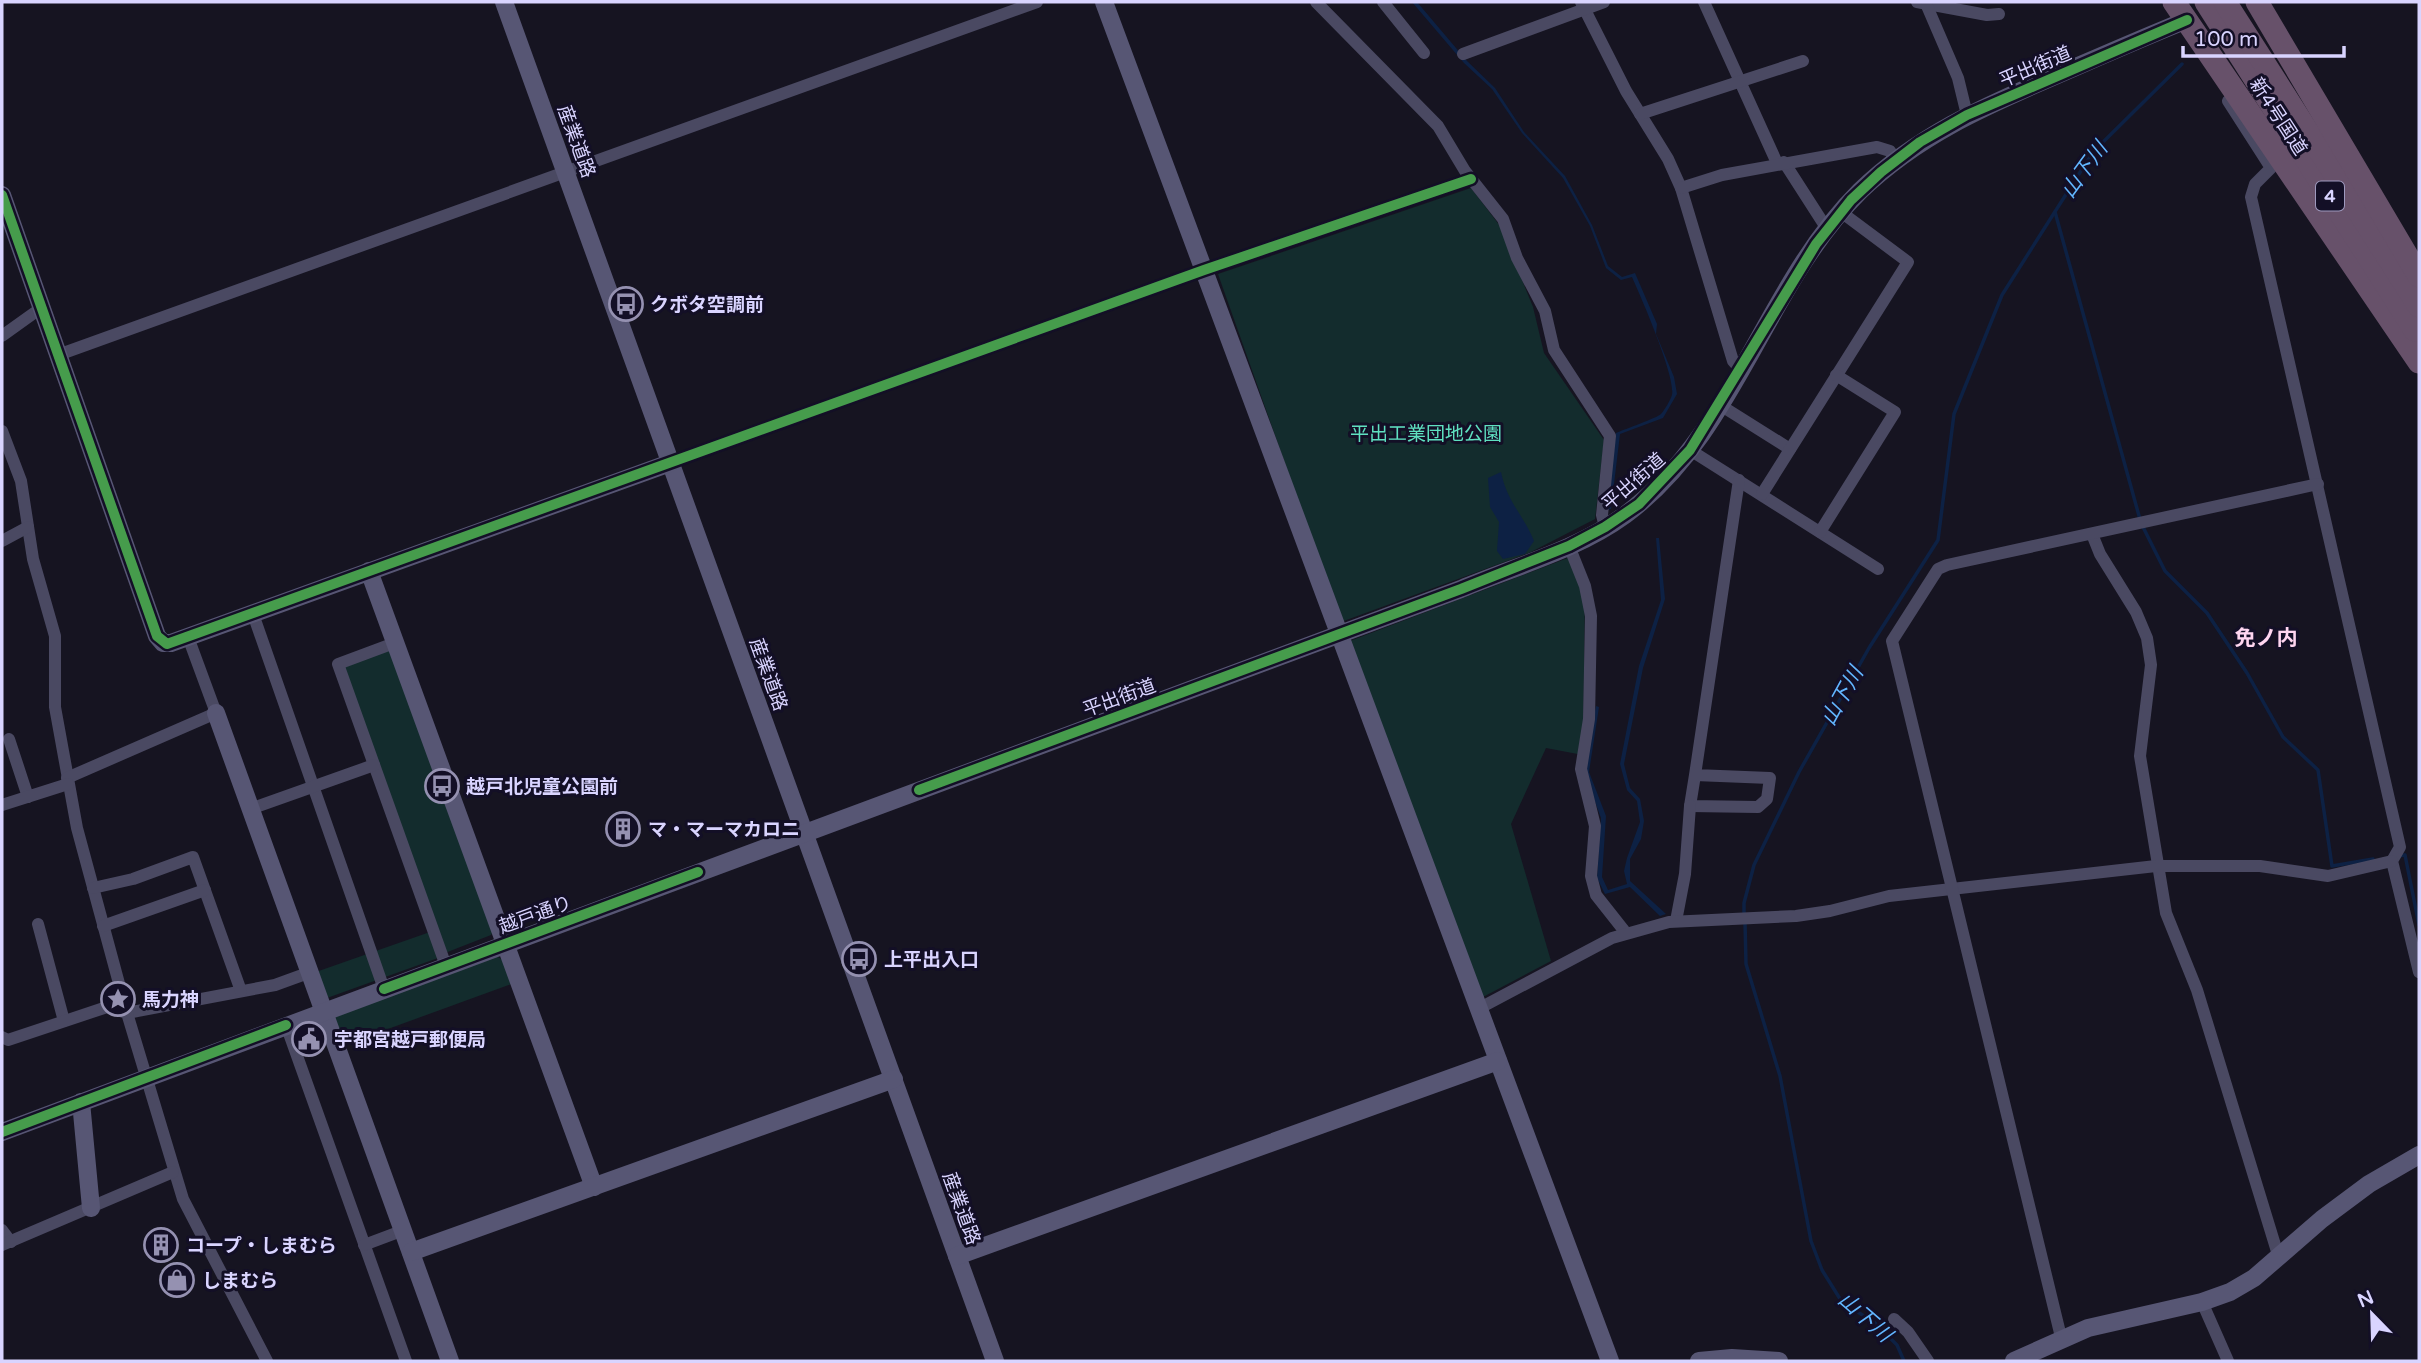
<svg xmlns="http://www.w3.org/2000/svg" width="2421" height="1363" font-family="'Varela Round','Noto Sans JP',sans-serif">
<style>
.green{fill:#132c2d}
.water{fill:#0d2144}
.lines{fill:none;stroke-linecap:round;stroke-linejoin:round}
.stream{stroke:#0d2144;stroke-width:3.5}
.street{stroke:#4a4962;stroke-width:12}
.secondary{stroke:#575674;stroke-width:18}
.highway{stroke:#67516a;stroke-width:23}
.cycleway-casing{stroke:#130f26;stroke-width:15}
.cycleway{stroke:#469c4c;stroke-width:10}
.labels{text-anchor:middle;stroke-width:6;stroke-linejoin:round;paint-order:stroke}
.shield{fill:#130f26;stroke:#9e99be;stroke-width:2}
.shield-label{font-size:18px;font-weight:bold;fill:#d9d4ff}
.street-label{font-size:19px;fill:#d9d4ff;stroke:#130f26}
.poi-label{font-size:19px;font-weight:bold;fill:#d9d4ff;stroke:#130f26;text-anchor:start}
.park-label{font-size:19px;fill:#5fe0c0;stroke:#130f26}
.water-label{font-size:21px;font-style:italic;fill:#62b6ff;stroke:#130f26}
.neighbourhood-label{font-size:21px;font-weight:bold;fill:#ffd6f0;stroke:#130f26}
</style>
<rect width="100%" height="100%" fill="#161421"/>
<g class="green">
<polygon points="1471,188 1500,226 1533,307 1544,353 1604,440 1595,519 1529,553 1341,622 1218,274"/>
<polygon points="1573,556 1585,586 1583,755 1546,748 1511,824 1551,961 1483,997 1350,641"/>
<polygon points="392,647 494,929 491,935 445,953 340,666"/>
<polygon points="430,932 438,958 327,998 313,973"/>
<polygon points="494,955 505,961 514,983 344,1045 334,1020 337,1014"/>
</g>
<g class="water">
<path d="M 1412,2 L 1417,2 L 1467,61 L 1495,88 L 1524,132 L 1565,176 L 1592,225 L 1608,266 L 1622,277 L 1635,273 L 1657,324 L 1656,334 L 1674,377 L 1677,394 L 1663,418 L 1620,434 L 1611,509 L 1607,510 L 1616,433 C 1625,429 1657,418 1661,414 C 1664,411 1671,399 1672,395 C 1676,377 1641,297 1632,277 L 1621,280 L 1606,268 L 1590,226 L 1563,178 L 1522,133 L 1492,89 L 1464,63 Z"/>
<path d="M 1501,472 C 1507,502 1523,514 1534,541 L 1525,554 L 1503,559 L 1497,551 L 1499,522 L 1490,507 L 1488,478 Z"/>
<polygon points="1656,538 1659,538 1665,599 1643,668 1624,764 1630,788 1640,799 1644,821 1641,839 1630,859 1630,881 1666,914 1660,916 1630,887 1605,894 1597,878 1601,818 1584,772 1596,706 1599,707 1589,772 1606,816 1602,877 1608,890 1627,884 1624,871 1627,858 1640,822 1637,801 1627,790 1620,764 1639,666 1661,600"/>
</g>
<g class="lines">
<g class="stream">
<polyline points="2055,212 2141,523 2165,571 2207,613 2247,673 2283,737 2318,770 2332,866 2373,859"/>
<polyline points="2398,856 2405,855 2419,925"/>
<polyline points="1744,915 1744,903 1754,865 1799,772 1869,648 1938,540 1954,414 2002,295 2093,152 2182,64"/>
<polyline points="1745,922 1746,964 1780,1076 1811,1241 1822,1270 1842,1302 1875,1323 1897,1345 1904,1361"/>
</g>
<g class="street">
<polyline points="1316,2 1438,126 1465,171 1503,219 1517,258 1545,311 1554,350 1610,436 1602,515 1605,527"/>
<polyline points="1383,2 1424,53"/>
<polyline points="1581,2 1626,91 1668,159 1681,188 1733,361 1741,370"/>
<polyline points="1704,2 1777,163"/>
<polyline points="1917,2 1987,15 1999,14"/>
<polyline points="1927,6 1958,78 1967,115"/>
<polyline points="1463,54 1604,2"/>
<polyline points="2228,101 2271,168 2255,184 2251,197 2400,847 2392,861 2419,972"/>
<polyline points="1640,114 1803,61"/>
<polyline points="1784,162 1827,229"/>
<polyline points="1681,188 1722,175 1877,147 1890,151 1895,160"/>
<polyline points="2,336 41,308"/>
<polyline points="58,355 1037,2"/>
<polyline points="1720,405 1790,449"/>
<polyline points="2,431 21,481 33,559 55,636 55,707 77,828 127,1013 275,985 308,973"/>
<polyline points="1690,450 1878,569"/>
<polyline points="670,463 1204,270 1471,179"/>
<polyline points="1762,494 1908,262 1841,212"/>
<polyline points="1820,532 1895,412 1836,375"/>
<polyline points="2092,534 2100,554 2136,612 2147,638 2151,665 2140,756 2166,913 2197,990 2279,1258"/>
<polyline points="2,541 28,527"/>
<polyline points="1569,546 1585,586 1591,616 1589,719 1581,769 1595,826 1591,876 1596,895 1626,933"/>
<polyline points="253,614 384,989"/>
<polyline points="397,642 338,664 446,966"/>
<polyline points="9,739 28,797"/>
<polyline points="1695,775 1770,778 1767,799 1758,807 1690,806 1695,775 1739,480"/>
<polyline points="67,778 216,713 188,637"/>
<polyline points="2,805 68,784"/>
<polyline points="250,809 374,765"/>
<polyline points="93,888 133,879 193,857 241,991"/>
<polyline points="1676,921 1685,874 1690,806"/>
<polyline points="38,924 64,1021"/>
<polyline points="103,926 205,890"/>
<polyline points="1478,1009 1612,938 1669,922 1796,916 1830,911 1889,896 2156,866 2260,866 2328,876 2392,861"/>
<polyline points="286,1025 406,1361"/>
<polyline points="2,1037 8,1040 107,1007 127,1013 183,1199 267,1361"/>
<polyline points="2,1230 11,1242"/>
<polyline points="2,1245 173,1172"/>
<polyline points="364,1245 404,1230"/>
<polyline points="2202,1302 2228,1361"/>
<polyline points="1894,1319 1908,1332 1928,1361"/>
<polyline points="2061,1337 1892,641 1938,569 1947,565 2318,484"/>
</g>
<g class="secondary">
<polyline points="504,2 995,1361"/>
<polyline points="1104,2 1610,1361"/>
<polyline points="2,195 157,636 163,643 171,643 670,463"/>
<polyline points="369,571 594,1187"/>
<polyline points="216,713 450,1361"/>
<polyline points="81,1102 91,1208"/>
<path d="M 2,1132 L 1461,589 C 1516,566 1577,550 1625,515 C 1736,433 1764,286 1860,191 C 1917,136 1983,107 2055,76 C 2099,57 2142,38 2187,20"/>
<polyline points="411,1252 894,1079"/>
<polyline points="957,1256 1498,1061"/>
<polyline points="1699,1361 1732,1358 1779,1361"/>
<polyline points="2014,1361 2088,1328 2202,1302 2230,1292 2254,1278 2322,1219 2369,1184 2419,1155"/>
</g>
<g class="highway">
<polyline points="2174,2 2419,362"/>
<polyline points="2206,2 2415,330"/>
<polyline points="2225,2 2419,306"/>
<polyline points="2257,2 2419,276"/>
</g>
<g class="cycleway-casing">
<g id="cycleway">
<polyline points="2,195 157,636 167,644 1204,270 1471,179"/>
<polyline points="919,790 1461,589 1569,546 1605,527 1639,504 1690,450 1816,244 1851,200 1881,172 1920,142 1967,115 2187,20"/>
<polyline points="384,989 698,872"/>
<polyline points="2,1132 286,1025"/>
</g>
</g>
<use href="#cycleway" class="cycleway"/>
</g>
<defs>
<g id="bus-ring" transform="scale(1.75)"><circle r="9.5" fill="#130f26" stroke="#9591b1" stroke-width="1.5"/><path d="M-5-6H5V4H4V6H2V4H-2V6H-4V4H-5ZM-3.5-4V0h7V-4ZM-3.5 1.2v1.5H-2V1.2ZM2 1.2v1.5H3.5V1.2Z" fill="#9591b1"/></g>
<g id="building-ring" transform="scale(1.75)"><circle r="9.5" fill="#130f26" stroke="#9591b1" stroke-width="1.5"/><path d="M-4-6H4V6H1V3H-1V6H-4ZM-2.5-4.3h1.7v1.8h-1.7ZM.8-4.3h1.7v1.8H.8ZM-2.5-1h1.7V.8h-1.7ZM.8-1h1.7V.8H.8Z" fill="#9591b1"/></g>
<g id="sight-ring" transform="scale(1.75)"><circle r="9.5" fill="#130f26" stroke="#9591b1" stroke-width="1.5"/><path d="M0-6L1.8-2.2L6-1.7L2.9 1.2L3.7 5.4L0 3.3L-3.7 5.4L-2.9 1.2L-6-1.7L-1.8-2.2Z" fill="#9591b1"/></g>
<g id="civic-ring" transform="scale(1.75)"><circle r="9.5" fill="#130f26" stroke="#9591b1" stroke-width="1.5"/><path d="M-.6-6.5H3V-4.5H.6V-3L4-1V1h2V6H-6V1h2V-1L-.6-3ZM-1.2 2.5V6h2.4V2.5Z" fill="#9591b1"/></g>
<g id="shop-ring" transform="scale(1.75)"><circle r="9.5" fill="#130f26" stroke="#9591b1" stroke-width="1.5"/><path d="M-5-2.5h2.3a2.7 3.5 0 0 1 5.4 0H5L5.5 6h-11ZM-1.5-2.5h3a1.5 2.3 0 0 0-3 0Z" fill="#9591b1"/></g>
</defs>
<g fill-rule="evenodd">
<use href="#bus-ring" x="626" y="304"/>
<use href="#bus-ring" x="442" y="786"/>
<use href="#building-ring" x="623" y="829"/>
<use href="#bus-ring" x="859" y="959"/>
<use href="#sight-ring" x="118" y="999"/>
<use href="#civic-ring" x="309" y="1039"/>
<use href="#building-ring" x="161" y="1245"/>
<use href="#shop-ring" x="177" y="1280"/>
</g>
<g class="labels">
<rect class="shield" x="2316" y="181.5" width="28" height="29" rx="5"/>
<g class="shield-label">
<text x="2330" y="202">4</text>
</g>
<g class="street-label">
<text transform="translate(2035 66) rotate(-23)" y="7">平出街道</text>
<text transform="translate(2279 116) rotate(57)" y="7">新4号国道</text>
<text transform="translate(577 141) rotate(70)" y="7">産業道路</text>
<text transform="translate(1633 481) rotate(-41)" y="7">平出街道</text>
<text transform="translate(769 674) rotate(70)" y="7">産業道路</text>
<text transform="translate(1119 697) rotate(-20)" y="7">平出街道</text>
<text transform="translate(535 914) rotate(-20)" y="7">越戸通り</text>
<text transform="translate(962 1208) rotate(70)" y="7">産業道路</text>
</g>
<g class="poi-label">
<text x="650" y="311">クボタ空調前</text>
<text x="466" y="793">越戸北児童公園前</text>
<text x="648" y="836">マ・マーマカロニ</text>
<text x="884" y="966">上平出入口</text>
<text x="142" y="1006">馬力神</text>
<text x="334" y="1046">宇都宮越戸郵便局</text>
<text x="186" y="1252">コープ・しまむら</text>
<text x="202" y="1287">しまむら</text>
</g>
<g class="park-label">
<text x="1426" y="440">平出工業団地公園</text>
</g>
<g class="water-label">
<text transform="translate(2084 170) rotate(-54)" y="7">山下川</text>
<text transform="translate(1842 696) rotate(-61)" y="7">山下川</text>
<text transform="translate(1865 1317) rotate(41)" y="7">山下川</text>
</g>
<g class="neighbourhood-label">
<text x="2266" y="645">免ノ内</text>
</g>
</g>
<rect width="2421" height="1363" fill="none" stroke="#d9d4ff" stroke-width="7"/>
<g transform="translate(2372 1314) rotate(337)" stroke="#130f26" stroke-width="5" paint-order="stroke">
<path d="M0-5L12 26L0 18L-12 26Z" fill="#d9d4ff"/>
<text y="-10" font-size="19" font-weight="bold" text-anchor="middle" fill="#d9d4ff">N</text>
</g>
<path d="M2183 46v10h161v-10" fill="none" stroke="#d9d4ff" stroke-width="3.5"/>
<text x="2194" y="46" font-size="21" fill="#d9d4ff" stroke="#130f26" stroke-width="5" paint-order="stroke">100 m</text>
</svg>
